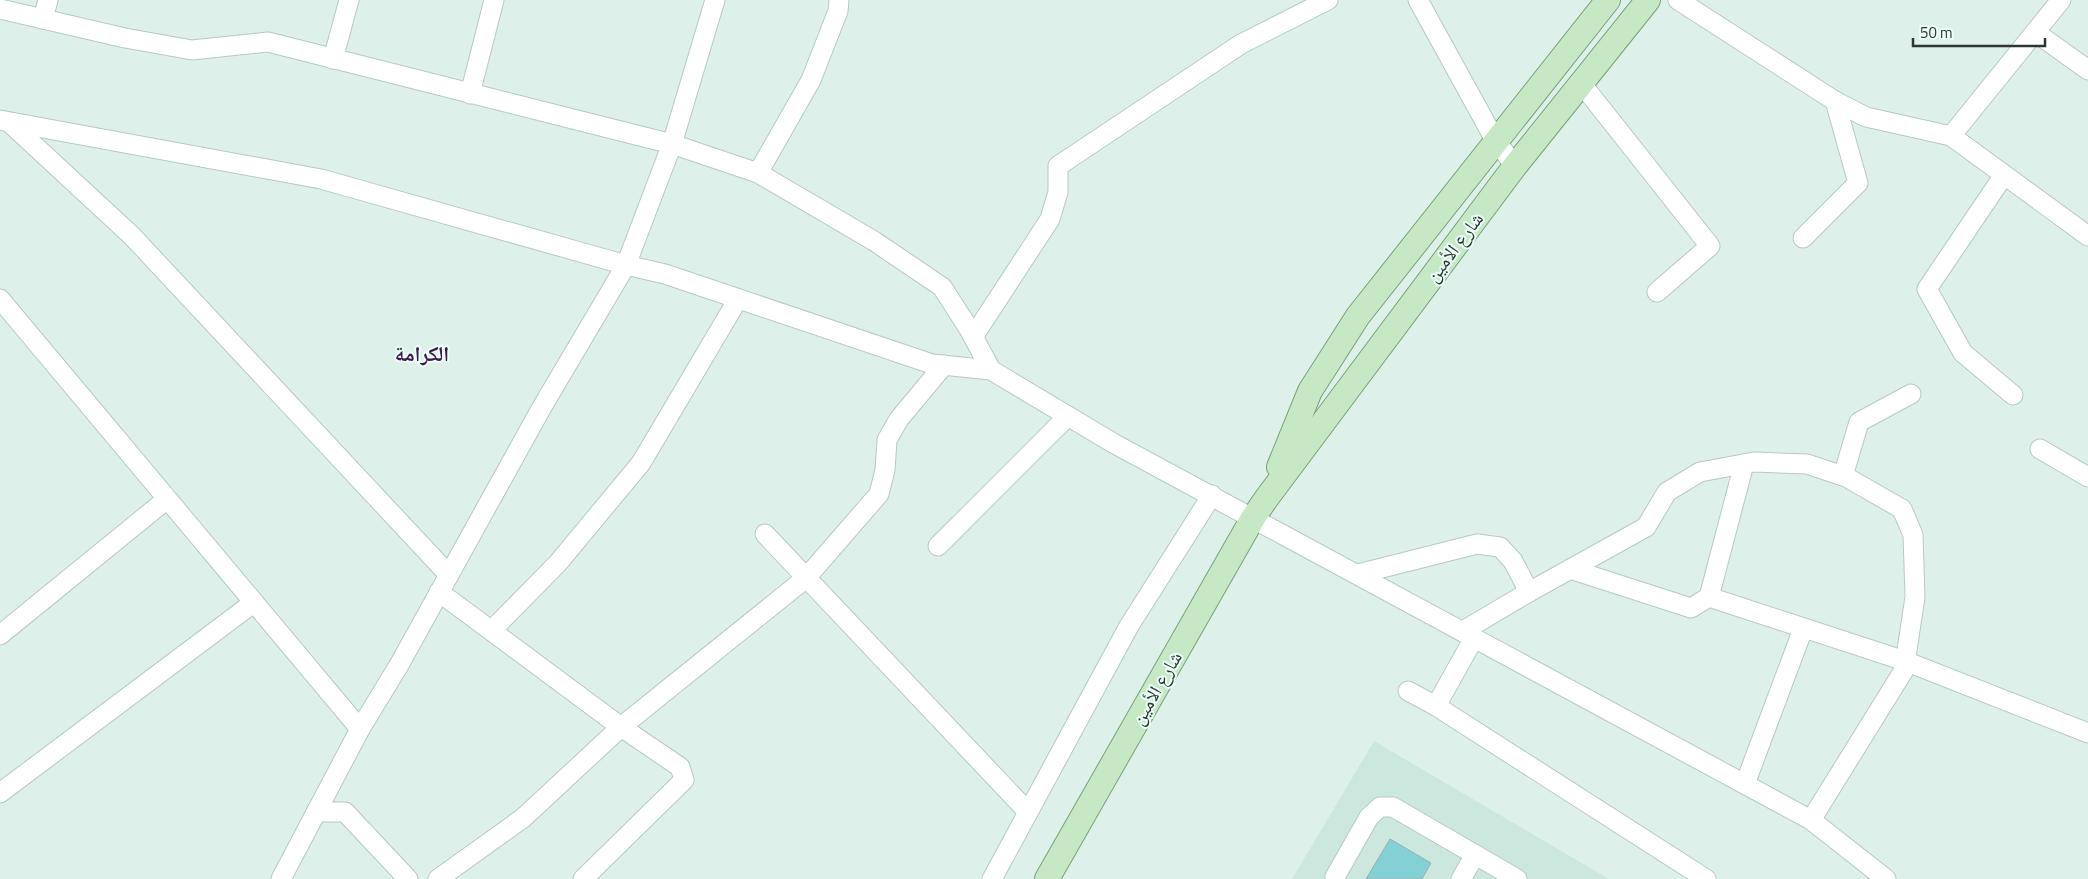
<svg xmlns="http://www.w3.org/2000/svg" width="2088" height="879" font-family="'Titillium Web','Noto Naskh Arabic',sans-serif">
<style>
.built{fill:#cce8de}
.building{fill:#83d1d5;stroke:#9bb0b1}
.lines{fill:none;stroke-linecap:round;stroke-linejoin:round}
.minor-casing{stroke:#b6c9c2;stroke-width:21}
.major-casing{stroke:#79a079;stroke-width:26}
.minor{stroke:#fff;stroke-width:19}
.major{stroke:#c7e8c5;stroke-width:24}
.labels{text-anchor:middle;stroke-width:4;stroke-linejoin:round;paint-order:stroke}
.street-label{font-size:19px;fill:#2e3633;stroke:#eafef7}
.quarter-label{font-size:21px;font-weight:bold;fill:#3d174d;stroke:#eafef7}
</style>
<rect width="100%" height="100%" fill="#ddf1ea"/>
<polygon class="built" points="1374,741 1609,879 1292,879"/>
<polygon class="building" points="1390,839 1431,863 1422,879 1366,879"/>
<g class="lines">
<g class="minor-casing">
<g id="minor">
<polyline points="1418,0 1495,140 1515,166"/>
<polyline points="1678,0 1835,101 1866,117 1951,136 2088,236"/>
<polyline points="0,9 125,38 192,50 268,42 672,144 758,173 874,241 942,287 969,329 991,370"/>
<polyline points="43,19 48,0"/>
<polyline points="2035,32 2088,70"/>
<polyline points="333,59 349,0"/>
<polyline points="1581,83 1710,246 1657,292"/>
<polyline points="470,94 494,0"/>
<polyline points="0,120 321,179 626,265 665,274 932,364 991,370 1113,443 1811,820 1886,879"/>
<polyline points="10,123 132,236 449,575"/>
<polyline points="1951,136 2061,0"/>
<polyline points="758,173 811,80 838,11 839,0"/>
<polyline points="2004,175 1927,289 1963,353 2013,395"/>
<polyline points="1803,238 1858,183 1835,101"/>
<polyline points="0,299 360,729"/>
<polyline points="973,337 1050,219 1058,192 1058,166 1241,44 1328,0"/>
<polyline points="2040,449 2088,477"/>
<polyline points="1843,476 1859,422 1911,394"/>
<polyline points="765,534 1028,812"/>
<polyline points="938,546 1068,416"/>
<polyline points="1570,569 1691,608 1709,597 1905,661 2088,733"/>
<polyline points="1358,574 1477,544 1500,547 1513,561 1529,592"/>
<polyline points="439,592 621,727 680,767 684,780 583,879"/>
<polyline points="1709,597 1744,464"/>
<polyline points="492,630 558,563 641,463 738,299"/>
<polyline points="1463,631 1529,592 1646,527 1667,492 1700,472 1754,462 1807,464 1846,477 1902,509 1913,535 1915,597 1904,670 1811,820"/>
<polyline points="0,635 167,499"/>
<polyline points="1408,691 1436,706 1706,879"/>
<polyline points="1436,706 1474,638"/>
<polyline points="1745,784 1803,629"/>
<polyline points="0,793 253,603"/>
<polyline points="316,812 345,812 408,879"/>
<polyline points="1335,877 1369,817 1380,807 1393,807 1517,879"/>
<polyline points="281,879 360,729 399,665 542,407 626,265 672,144 715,0"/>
<polyline points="438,879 523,818 621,727 806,578 879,494 885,470 887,440 899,419 944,365"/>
<polyline points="992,879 1129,626 1212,495"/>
<polyline points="1461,879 1475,855"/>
</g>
</g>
<g class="major-casing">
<g id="major">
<polyline points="1279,467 1310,391 1358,316 1608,0"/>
<polyline points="1047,879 1253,518 1266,499 1515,166 1648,0"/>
</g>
</g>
<use href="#minor" class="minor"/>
<use href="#major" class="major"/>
</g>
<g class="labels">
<g class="street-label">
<text transform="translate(1454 247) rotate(-53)" y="7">شارع الأمين</text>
<text transform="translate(1156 688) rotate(-60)" y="7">شارع الأمين</text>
</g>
<g class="quarter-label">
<text x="422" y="361">الكرامة</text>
</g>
</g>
<path d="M1913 38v8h132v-8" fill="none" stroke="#2e3633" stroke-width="2.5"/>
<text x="1920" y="38" font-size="15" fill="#2e3633" stroke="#eafef7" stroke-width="4" paint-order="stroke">50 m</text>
</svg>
